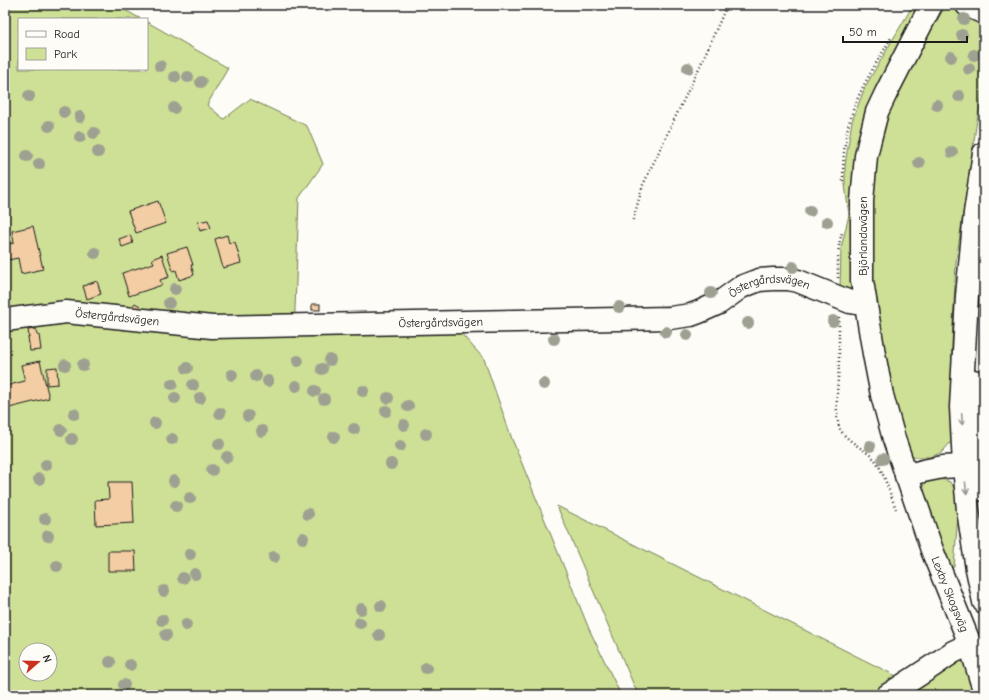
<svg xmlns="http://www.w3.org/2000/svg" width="989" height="700" font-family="'Comic Neue',sans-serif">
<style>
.green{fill:#cde095;stroke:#747e58;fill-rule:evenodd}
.building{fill:#f3cda3;stroke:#1c1c1c}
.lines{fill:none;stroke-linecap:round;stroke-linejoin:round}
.minor-casing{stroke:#1c1c1c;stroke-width:25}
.path{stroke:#1c1c1c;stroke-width:2.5;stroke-dasharray:1 3;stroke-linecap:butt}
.minor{stroke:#fdfcf7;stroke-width:22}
.tree{fill:#9ea192}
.oneway{stroke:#989794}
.labels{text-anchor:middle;stroke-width:3.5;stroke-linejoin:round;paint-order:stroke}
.street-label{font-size:12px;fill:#1c1c1c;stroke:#fdfcf7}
</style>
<rect width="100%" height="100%" fill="#fdfcf7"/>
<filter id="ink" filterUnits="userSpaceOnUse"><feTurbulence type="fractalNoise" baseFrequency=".025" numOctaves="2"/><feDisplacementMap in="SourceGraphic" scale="8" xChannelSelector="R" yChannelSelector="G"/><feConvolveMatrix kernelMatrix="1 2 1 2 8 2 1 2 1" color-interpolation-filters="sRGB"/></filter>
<g filter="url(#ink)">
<g class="green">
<path d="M 5,5 L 116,5 L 141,19 L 19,19 L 19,69 L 147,69 L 147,22 L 228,68 L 207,105 L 224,119 L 250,99 L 307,126 L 323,164 L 299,198 L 294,337 L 418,330 L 458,330 L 484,359 L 512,439 L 589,629 L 621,695 L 5,695 ZM 26,650 L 50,650 L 50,674 L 26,674 Z"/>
<polygon points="913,5 922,5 890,63 853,285 850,289 846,292 840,288 841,248 849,215 845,185 845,165 852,121 865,87"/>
<polygon points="946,5 954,5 984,18 984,86 977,120 956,262 952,343 952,419 951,442 941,453 930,457 915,457 906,452 889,398 868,257 872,189 879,138 902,79"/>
<path d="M 942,479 L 950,482 L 956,491 L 958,513 L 954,567 L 944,568 L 919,491 C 925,481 930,480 942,479 Z"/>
<polygon points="557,506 900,678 876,695 638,695"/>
<polygon points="951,657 964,659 977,695 903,695"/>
</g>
<g class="building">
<polygon points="158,201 166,223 136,233 128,211"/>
<polygon points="208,220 211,228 200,231 198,222"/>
<polygon points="33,226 43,269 21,274 18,258 8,260 5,245 14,243 12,231"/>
<polygon points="130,235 133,243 122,247 119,239"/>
<polygon points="227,235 229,243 235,242 241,263 223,268 215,239"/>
<polygon points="187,247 193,265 191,265 194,275 179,280 176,270 173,271 167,253"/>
<polygon points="162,255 169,277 160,280 162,285 129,296 122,273 154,263 152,259"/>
<polygon points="97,281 101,294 87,299 83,286"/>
<polygon points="135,303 140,306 138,310 132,307"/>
<rect x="312" y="304" width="8" height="6"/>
<polygon points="36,329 37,335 39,335 41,350 30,351 28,337 29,337 28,330"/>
<polygon points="40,361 49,398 5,409 5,386 25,381 21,365"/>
<polygon points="57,367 58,384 47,385 47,368"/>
<polygon points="108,482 132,482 134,523 96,525 95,500 109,499"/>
<polygon points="108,551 135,551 136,571 108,571"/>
</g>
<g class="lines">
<g class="minor-casing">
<g id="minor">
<path id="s1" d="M 931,5 L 886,93 L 877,112 L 870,139 L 866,156 L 862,201 L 862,281 L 874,354 L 882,395 L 894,439 L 932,550 L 970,644 L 984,690"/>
<polyline points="967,5 984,13"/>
<polyline points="984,153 975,213 967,296 961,407 964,466 968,510 977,569 984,602"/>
<path id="s2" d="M 5,320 L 66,312 L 212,327 L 670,318 L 691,315 L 699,312 L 719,303 L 741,287 L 759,280 L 773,279 L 787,279 L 798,281 L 850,302 L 856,303 L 865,302"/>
<polyline points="974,381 984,490"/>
<polyline points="906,476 923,471 943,467 979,465"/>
<polyline points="888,695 934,665 953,652 970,644"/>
</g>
</g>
<g class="path">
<path d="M 843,181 C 843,160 844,137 851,117 C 859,89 876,64 891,38"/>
<polyline points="633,220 643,185 650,170 700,66 727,5"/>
<path d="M 838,278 C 838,262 837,248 842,233"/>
<path d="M 839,317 C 839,333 839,349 839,365 C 838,382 834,414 840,429 C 846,441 865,449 874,459 C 882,467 891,497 896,509"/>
</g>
<use href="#minor" class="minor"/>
</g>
<g class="tree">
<circle cx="964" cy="19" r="6"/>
<circle cx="962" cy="35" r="6"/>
<circle cx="974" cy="55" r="6"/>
<circle cx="951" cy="57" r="6"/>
<circle cx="160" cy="66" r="6"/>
<circle cx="688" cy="68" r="6"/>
<circle cx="969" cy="69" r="6"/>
<circle cx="175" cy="77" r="6"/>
<circle cx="188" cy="77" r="6"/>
<circle cx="201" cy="82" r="6"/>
<circle cx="29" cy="96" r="6"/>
<circle cx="959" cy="96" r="6"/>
<circle cx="937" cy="105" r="6"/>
<circle cx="174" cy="108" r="6"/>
<circle cx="64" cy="112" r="6"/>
<circle cx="80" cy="117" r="6"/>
<circle cx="49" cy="126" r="6"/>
<circle cx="94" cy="133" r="6"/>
<circle cx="80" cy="137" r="6"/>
<circle cx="98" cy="152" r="6"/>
<circle cx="952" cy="152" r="6"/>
<circle cx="27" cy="156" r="6"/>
<circle cx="919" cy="163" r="6"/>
<circle cx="39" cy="164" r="6"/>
<circle cx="810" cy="211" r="6"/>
<circle cx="827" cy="222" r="6"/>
<circle cx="95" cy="253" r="6"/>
<circle cx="793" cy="267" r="6"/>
<circle cx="175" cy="289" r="6"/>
<circle cx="711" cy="293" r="6"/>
<circle cx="169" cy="303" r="6"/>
<circle cx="619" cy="307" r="6"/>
<circle cx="833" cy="321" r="6"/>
<circle cx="748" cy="323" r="6"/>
<circle cx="666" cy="332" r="6"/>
<circle cx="687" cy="335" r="6"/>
<circle cx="554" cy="339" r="6"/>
<circle cx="330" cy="360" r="6"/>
<circle cx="298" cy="361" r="6"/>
<circle cx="65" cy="365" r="6"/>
<circle cx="83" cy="365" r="6"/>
<circle cx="187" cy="368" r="6"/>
<circle cx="322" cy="369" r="6"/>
<circle cx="232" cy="375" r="6"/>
<circle cx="256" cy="376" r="6"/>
<circle cx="268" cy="381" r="6"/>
<circle cx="172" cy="384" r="6"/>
<circle cx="544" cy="384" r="6"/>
<circle cx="193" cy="385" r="6"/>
<circle cx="296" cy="386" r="6"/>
<circle cx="315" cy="391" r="6"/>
<circle cx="363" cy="391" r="6"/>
<circle cx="175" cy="398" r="6"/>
<circle cx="200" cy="398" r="6"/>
<circle cx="388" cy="398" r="6"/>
<circle cx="324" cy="399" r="6"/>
<circle cx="408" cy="406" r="6"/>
<circle cx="386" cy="411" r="6"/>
<circle cx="220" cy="413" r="6"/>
<circle cx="74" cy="414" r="6"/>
<circle cx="248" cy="416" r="6"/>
<circle cx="155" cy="423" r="6"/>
<circle cx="404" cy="425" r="6"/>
<circle cx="354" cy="429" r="6"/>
<circle cx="61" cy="430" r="6"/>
<circle cx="262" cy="431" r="6"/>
<circle cx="426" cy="434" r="6"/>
<circle cx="334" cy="437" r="6"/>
<circle cx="72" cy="439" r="6"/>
<circle cx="172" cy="439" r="6"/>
<circle cx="219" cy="444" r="6"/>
<circle cx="400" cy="446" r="6"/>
<circle cx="870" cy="446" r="6"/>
<circle cx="227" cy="457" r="6"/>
<circle cx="883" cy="459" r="6"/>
<circle cx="391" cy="464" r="6"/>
<circle cx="46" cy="465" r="6"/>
<circle cx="212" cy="470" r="6"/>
<circle cx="39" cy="479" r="6"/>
<circle cx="174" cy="481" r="6"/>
<circle cx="190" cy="498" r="6"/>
<circle cx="176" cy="506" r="6"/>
<circle cx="308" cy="514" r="6"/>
<circle cx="45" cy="519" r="6"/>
<circle cx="48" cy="536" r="6"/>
<circle cx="303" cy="538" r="6"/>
<circle cx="190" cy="554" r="6"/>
<circle cx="274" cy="557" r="6"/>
<circle cx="57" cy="566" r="6"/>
<circle cx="195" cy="574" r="6"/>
<circle cx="183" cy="578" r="6"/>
<circle cx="164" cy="591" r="6"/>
<circle cx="381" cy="606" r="6"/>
<circle cx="361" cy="609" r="6"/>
<circle cx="162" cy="620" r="6"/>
<circle cx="360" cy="623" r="6"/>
<circle cx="186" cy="625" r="6"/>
<circle cx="166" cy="635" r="6"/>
<circle cx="379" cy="635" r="6"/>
<circle cx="110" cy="662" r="6"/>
<circle cx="130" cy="665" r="6"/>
<circle cx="426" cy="668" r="6"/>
<circle cx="124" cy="685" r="6"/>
</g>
<defs><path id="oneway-shaft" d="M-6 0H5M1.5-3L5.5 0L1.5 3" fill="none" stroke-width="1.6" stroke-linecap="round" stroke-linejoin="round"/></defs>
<g class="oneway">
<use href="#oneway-shaft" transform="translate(962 419) rotate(87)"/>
<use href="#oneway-shaft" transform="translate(966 488) rotate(84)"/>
</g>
</g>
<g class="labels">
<g class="street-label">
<text transform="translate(863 236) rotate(-90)" y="4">Björlandavägen</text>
<text dy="4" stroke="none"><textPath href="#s2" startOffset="774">Östergårdsvägen</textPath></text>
<text dy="4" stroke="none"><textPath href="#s2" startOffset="113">Östergårdsvägen</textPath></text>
<text dy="4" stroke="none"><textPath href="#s2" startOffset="437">Östergårdsvägen</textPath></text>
<text dy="4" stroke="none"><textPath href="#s1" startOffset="617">Lexby Skogsväg</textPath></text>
</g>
</g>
<rect width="989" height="700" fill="none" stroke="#fdfcf7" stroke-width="20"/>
<rect x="10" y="10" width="969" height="680" fill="none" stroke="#1c1c1c" stroke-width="1.5" filter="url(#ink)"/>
<rect x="18" y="18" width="130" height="52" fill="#fdfcf7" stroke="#a3a29f"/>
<rect x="26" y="31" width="20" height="6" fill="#fdfcf7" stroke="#a3a29f"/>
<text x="54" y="38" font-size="12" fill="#1c1c1c">Road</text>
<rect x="26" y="48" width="20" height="12" fill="#cde095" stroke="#a3a29f"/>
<text x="54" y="58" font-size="12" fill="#1c1c1c">Park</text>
<g transform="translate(38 662) rotate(70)"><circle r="19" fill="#fdfcf7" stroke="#a3a29f"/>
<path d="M0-3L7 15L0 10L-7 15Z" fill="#c8321e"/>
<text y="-6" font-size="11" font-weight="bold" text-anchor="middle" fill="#1c1c1c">N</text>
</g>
<path d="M843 36v6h124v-6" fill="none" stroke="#1c1c1c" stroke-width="2"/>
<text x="849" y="36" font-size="12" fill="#1c1c1c" stroke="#fdfcf7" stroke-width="3" paint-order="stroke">50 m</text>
</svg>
